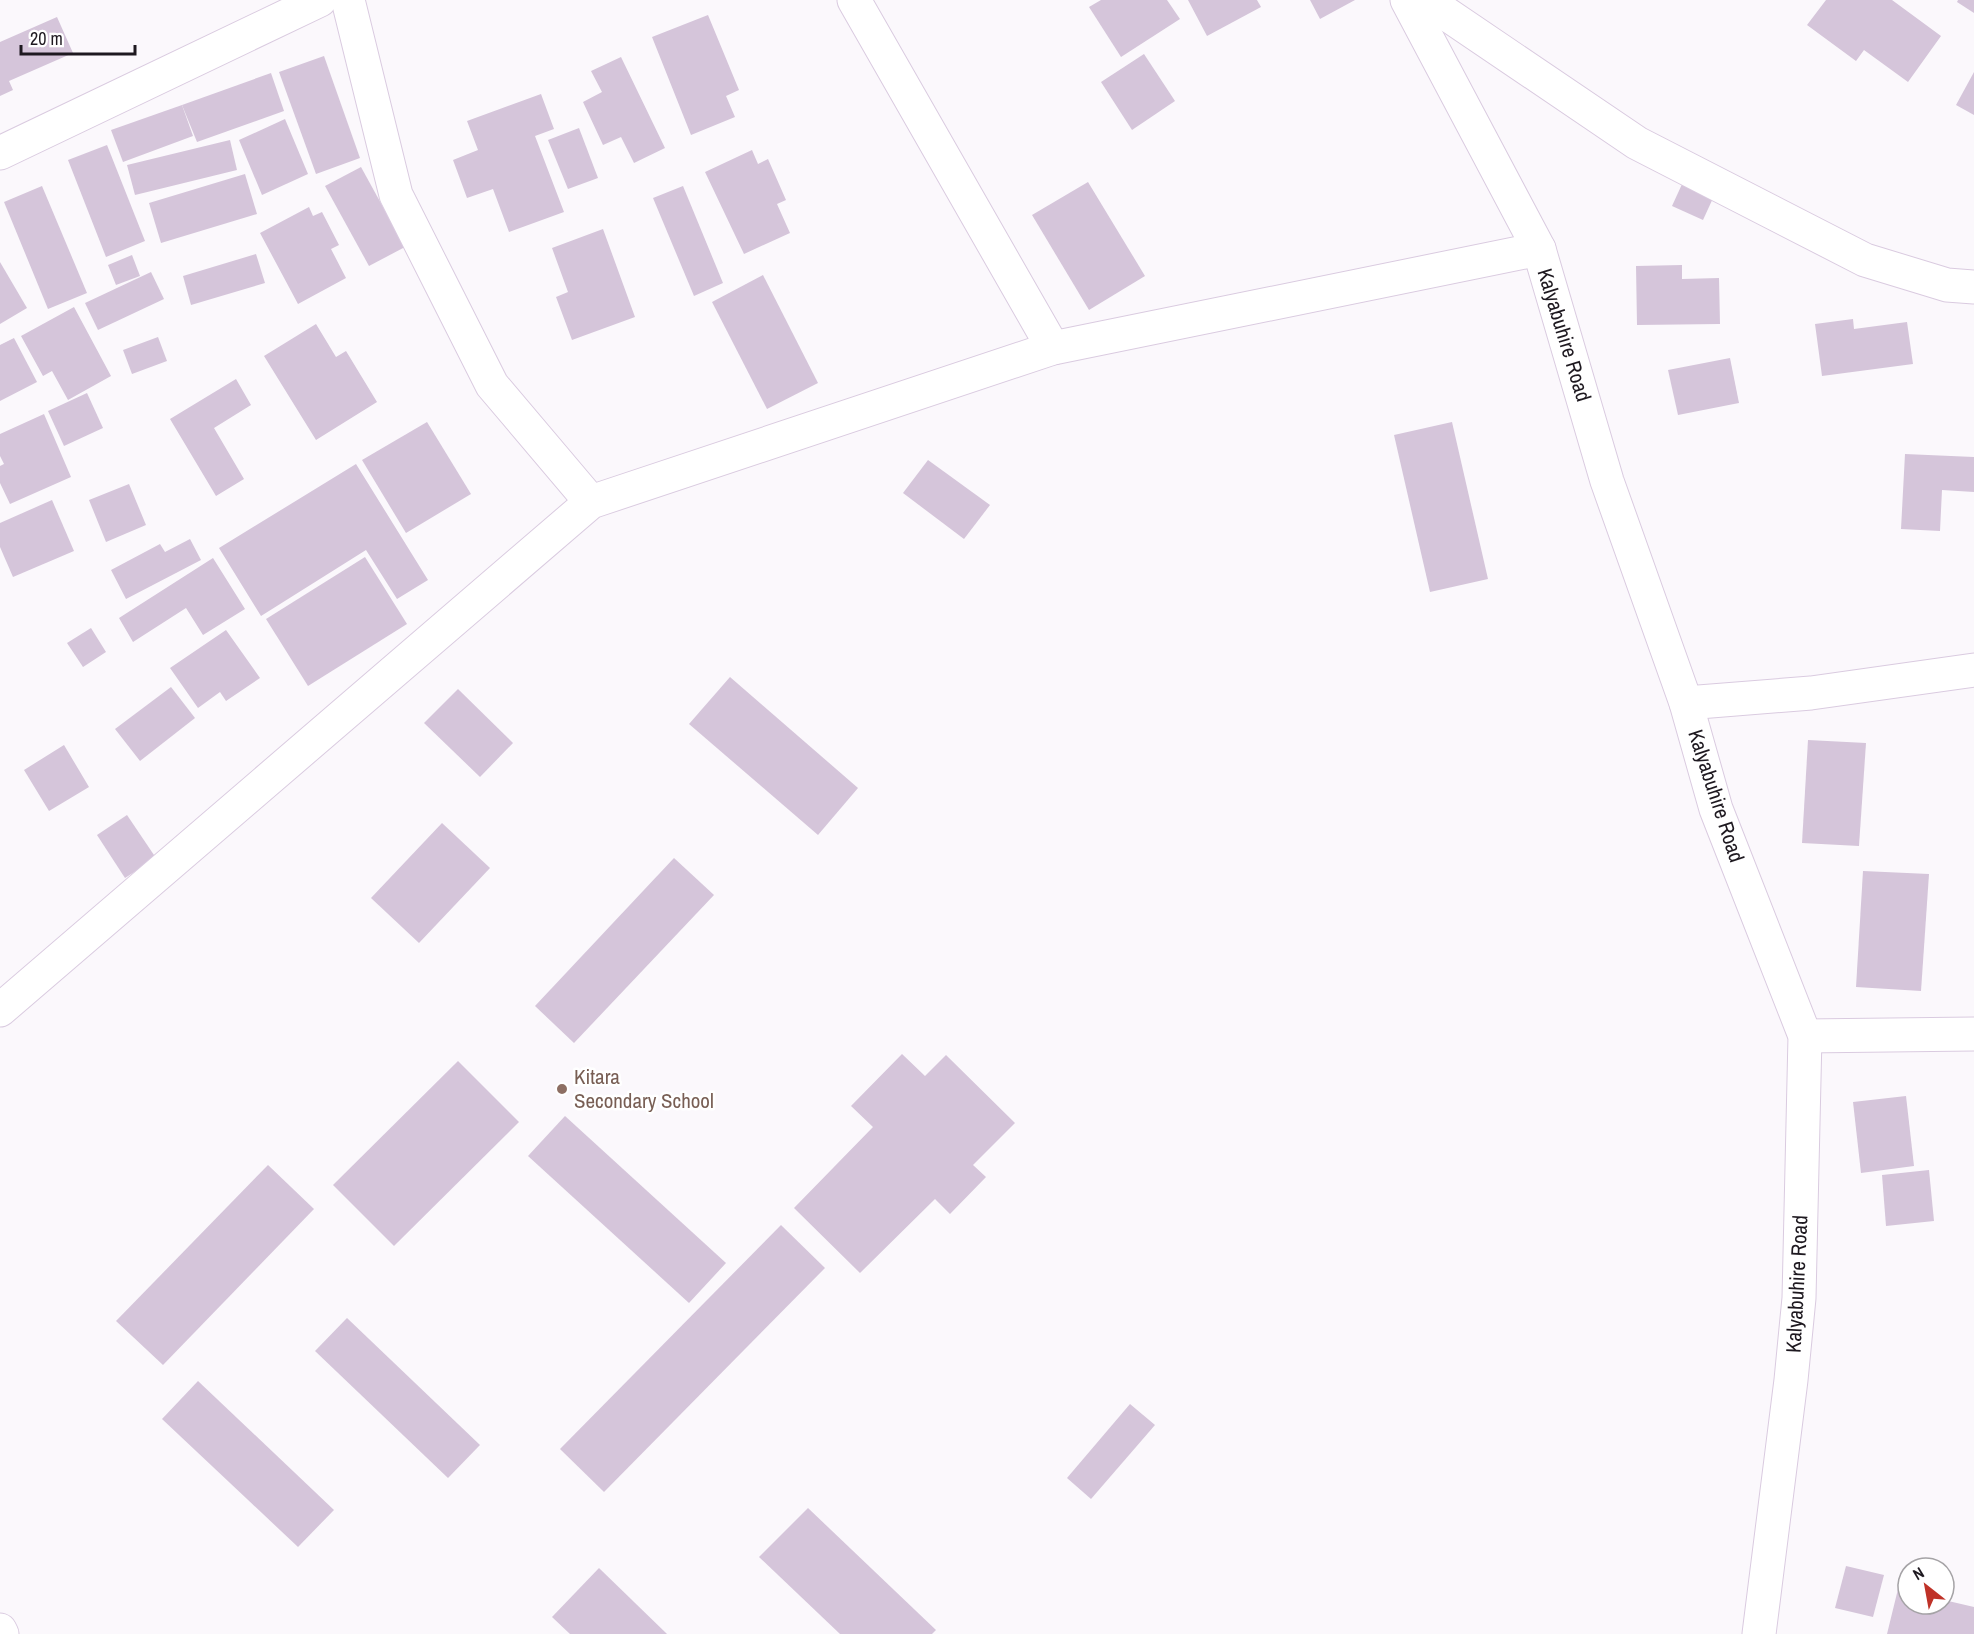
<svg xmlns="http://www.w3.org/2000/svg" width="1974" height="1634" font-family="'Archivo Narrow',sans-serif">
<style>
.building{fill:#d5c5da}
.lines{fill:none;stroke-linecap:round;stroke-linejoin:round}
.minor-casing{stroke:#dacbe0;stroke-width:35}
.minor{stroke:#fff;stroke-width:33}
.education-dot{fill:#8d6e63;stroke:#fff;stroke-width:2}
.labels{text-anchor:middle;stroke-width:5;stroke-linejoin:round;paint-order:stroke}
.street-label{font-size:21px;fill:#1e1920;stroke:#fff}
.education-label{font-size:21px;fill:#785e54;stroke:#fff;text-anchor:start}
</style>
<rect width="100%" height="100%" fill="#fbf8fc"/>
<g class="building">
<polygon points="1101,0 1167,0 1180,19 1121,57 1089,7"/>
<polygon points="1188,0 1257,0 1261,7 1207,36"/>
<polygon points="1310,0 1355,0 1320,19"/>
<polygon points="1826,0 1892,0 1941,36 1908,82 1864,50 1856,61 1807,25"/>
<polygon points="1958,0 1974,0 1974,13 1957,2"/>
<polygon points="708,15 739,90 726,96 735,117 691,135 652,37"/>
<polygon points="57,17 73,53 9,81 13,90 0,96 0,42"/>
<polygon points="1144,54 1175,101 1132,130 1101,82"/>
<polygon points="324,56 360,158 316,174 279,72"/>
<polygon points="621,57 665,148 634,163 621,137 603,145 583,102 602,92 591,71"/>
<polygon points="1974,72 1974,115 1956,105"/>
<polygon points="271,73 284,111 197,142 182,105"/>
<polygon points="541,94 554,129 535,136 564,212 509,232 493,189 467,198 453,160 478,150 467,121"/>
<polygon points="182,105 193,136 123,162 111,130"/>
<polygon points="285,119 308,174 262,195 239,140"/>
<polygon points="579,128 598,178 568,189 548,140"/>
<polygon points="230,140 237,170 135,195 127,165"/>
<polygon points="107,145 145,241 106,257 68,160"/>
<polygon points="752,150 758,164 768,159 786,200 777,204 790,233 744,254 705,172"/>
<polygon points="361,167 405,247 369,266 325,186"/>
<polygon points="245,174 257,214 161,243 149,203"/>
<polygon points="1088,182 1145,276 1089,310 1032,215"/>
<polygon points="1683,182 1714,196 1703,220 1672,206"/>
<polygon points="42,186 87,293 48,309 4,202"/>
<polygon points="683,186 723,283 694,296 653,198"/>
<polygon points="309,207 313,216 322,212 339,245 331,249 346,278 298,304 260,233"/>
<polygon points="603,229 635,317 572,340 556,297 568,292 552,248"/>
<polygon points="256,254 265,283 191,305 183,276"/>
<polygon points="132,255 140,276 116,285 108,265"/>
<polygon points="0,262 27,308 0,324"/>
<polygon points="1682,265 1682,279 1719,278 1720,324 1637,325 1636,266"/>
<polygon points="151,272 164,299 98,330 85,303"/>
<polygon points="763,275 818,383 767,409 712,302"/>
<polygon points="74,307 111,376 68,400 52,371 43,376 21,336"/>
<polygon points="1853,319 1854,329 1907,322 1913,364 1822,376 1815,324"/>
<polygon points="316,324 336,357 346,351 377,402 316,440 264,356"/>
<polygon points="158,337 167,361 132,374 123,350"/>
<polygon points="14,338 37,382 0,401 0,345"/>
<polygon points="1730,358 1739,403 1678,415 1668,370"/>
<polygon points="236,379 251,405 214,428 244,479 216,496 170,419"/>
<polygon points="87,393 103,428 64,446 48,411"/>
<polygon points="44,414 71,477 10,504 0,483 0,466 4,464 0,456 0,434"/>
<polygon points="427,422 471,494 406,533 362,460"/>
<polygon points="1452,422 1488,579 1430,592 1394,435"/>
<polygon points="1905,454 1974,457 1974,492 1942,490 1940,531 1901,529"/>
<polygon points="928,460 990,505 964,539 903,493"/>
<polygon points="356,464 428,580 397,599 366,550 261,616 219,548"/>
<polygon points="129,484 146,525 106,542 89,500"/>
<polygon points="52,500 74,551 13,577 0,547 0,523"/>
<polygon points="190,539 201,560 126,599 111,570 160,544 165,552"/>
<polygon points="365,557 407,624 308,686 266,619"/>
<polygon points="213,558 245,609 203,635 186,608 133,642 119,618"/>
<polygon points="91,628 106,652 83,667 67,643"/>
<polygon points="226,630 260,678 226,701 220,692 198,708 170,668"/>
<polygon points="730,677 858,788 818,835 689,724"/>
<polygon points="171,687 195,718 140,761 115,729"/>
<polygon points="458,689 513,743 480,777 424,723"/>
<polygon points="1808,740 1866,743 1859,846 1802,843"/>
<polygon points="64,745 89,787 49,811 24,770"/>
<polygon points="127,815 156,858 125,878 97,835"/>
<polygon points="442,823 490,868 419,943 371,898"/>
<polygon points="674,858 714,895 574,1043 535,1006"/>
<polygon points="1863,871 1929,874 1921,991 1856,987"/>
<polygon points="902,1054 925,1076 946,1055 1015,1123 973,1165 986,1177 950,1214 935,1199 860,1273 794,1208 873,1127 851,1106"/>
<polygon points="458,1061 519,1122 394,1246 333,1185"/>
<polygon points="1906,1096 1914,1166 1861,1173 1853,1102"/>
<polygon points="565,1116 726,1263 689,1303 528,1156"/>
<polygon points="268,1165 314,1209 163,1365 116,1321"/>
<polygon points="1929,1170 1934,1221 1886,1226 1882,1175"/>
<polygon points="781,1225 825,1268 604,1492 560,1449"/>
<polygon points="347,1318 480,1445 448,1478 315,1351"/>
<polygon points="198,1381 334,1510 298,1547 162,1419"/>
<polygon points="1130,1404 1155,1425 1091,1499 1067,1478"/>
<polygon points="808,1508 936,1630 932,1634 840,1634 759,1557"/>
<polygon points="1846,1566 1884,1575 1873,1617 1835,1608"/>
<polygon points="599,1568 667,1634 570,1634 552,1617"/>
<polygon points="1898,1589 1908,1592 1908,1604 1944,1604 1944,1600 1974,1607 1974,1634 1887,1634"/>
</g>
<g class="lines">
<g class="minor-casing">
<g id="minor">
<polyline points="348,0 396,195 492,385 591,502"/>
<polyline points="854,0 1053,348"/>
<polyline points="1407,0 1539,249 1607,481 1686,703 1716,809 1805,1036 1799,1298 1791,1380 1759,1634"/>
<polyline points="1426,0 1637,143 1865,260 1947,285 1974,287"/>
<polyline points="0,153 320,0"/>
<polyline points="1686,703 1811,693 1974,670"/>
<polyline points="0,1010 591,502 1053,348 1539,249"/>
<polyline points="1805,1036 1974,1034"/>
<polyline points="0,1630 2,1634"/>
</g>
</g>
<use href="#minor" class="minor"/>
</g>
<circle class="education-dot" cx="562" cy="1089" r="6"/>
<g class="labels">
<g class="street-label">
<text transform="translate(1564 335) rotate(73)" y="7">Kalyabuhire Road</text>
<text transform="translate(1716 796) rotate(72)" y="7">Kalyabuhire Road</text>
<text transform="translate(1797 1284) rotate(-87)" y="7">Kalyabuhire Road</text>
</g>
<g class="education-label">
<text x="574" y="1084">Kitara<tspan x="574" dy="24">Secondary School</tspan></text>
</g>
</g>
<g transform="translate(1926 1586) rotate(329)"><circle r="28" fill="#ffffff" stroke="#a5a3a6" stroke-width="1.5"/>
<path d="M0-4.5L10 22L0 15L-10 22Z" fill="#bf3228"/>
<text y="-9" font-size="16" font-weight="bold" text-anchor="middle" fill="#1e1920">N</text>
</g>
<path d="M21 45v9h114v-9" fill="none" stroke="#1e1920" stroke-width="3"/>
<text x="30" y="45" font-size="18" fill="#1e1920" stroke="#ffffff" stroke-width="4.5" paint-order="stroke">20 m</text>
</svg>
